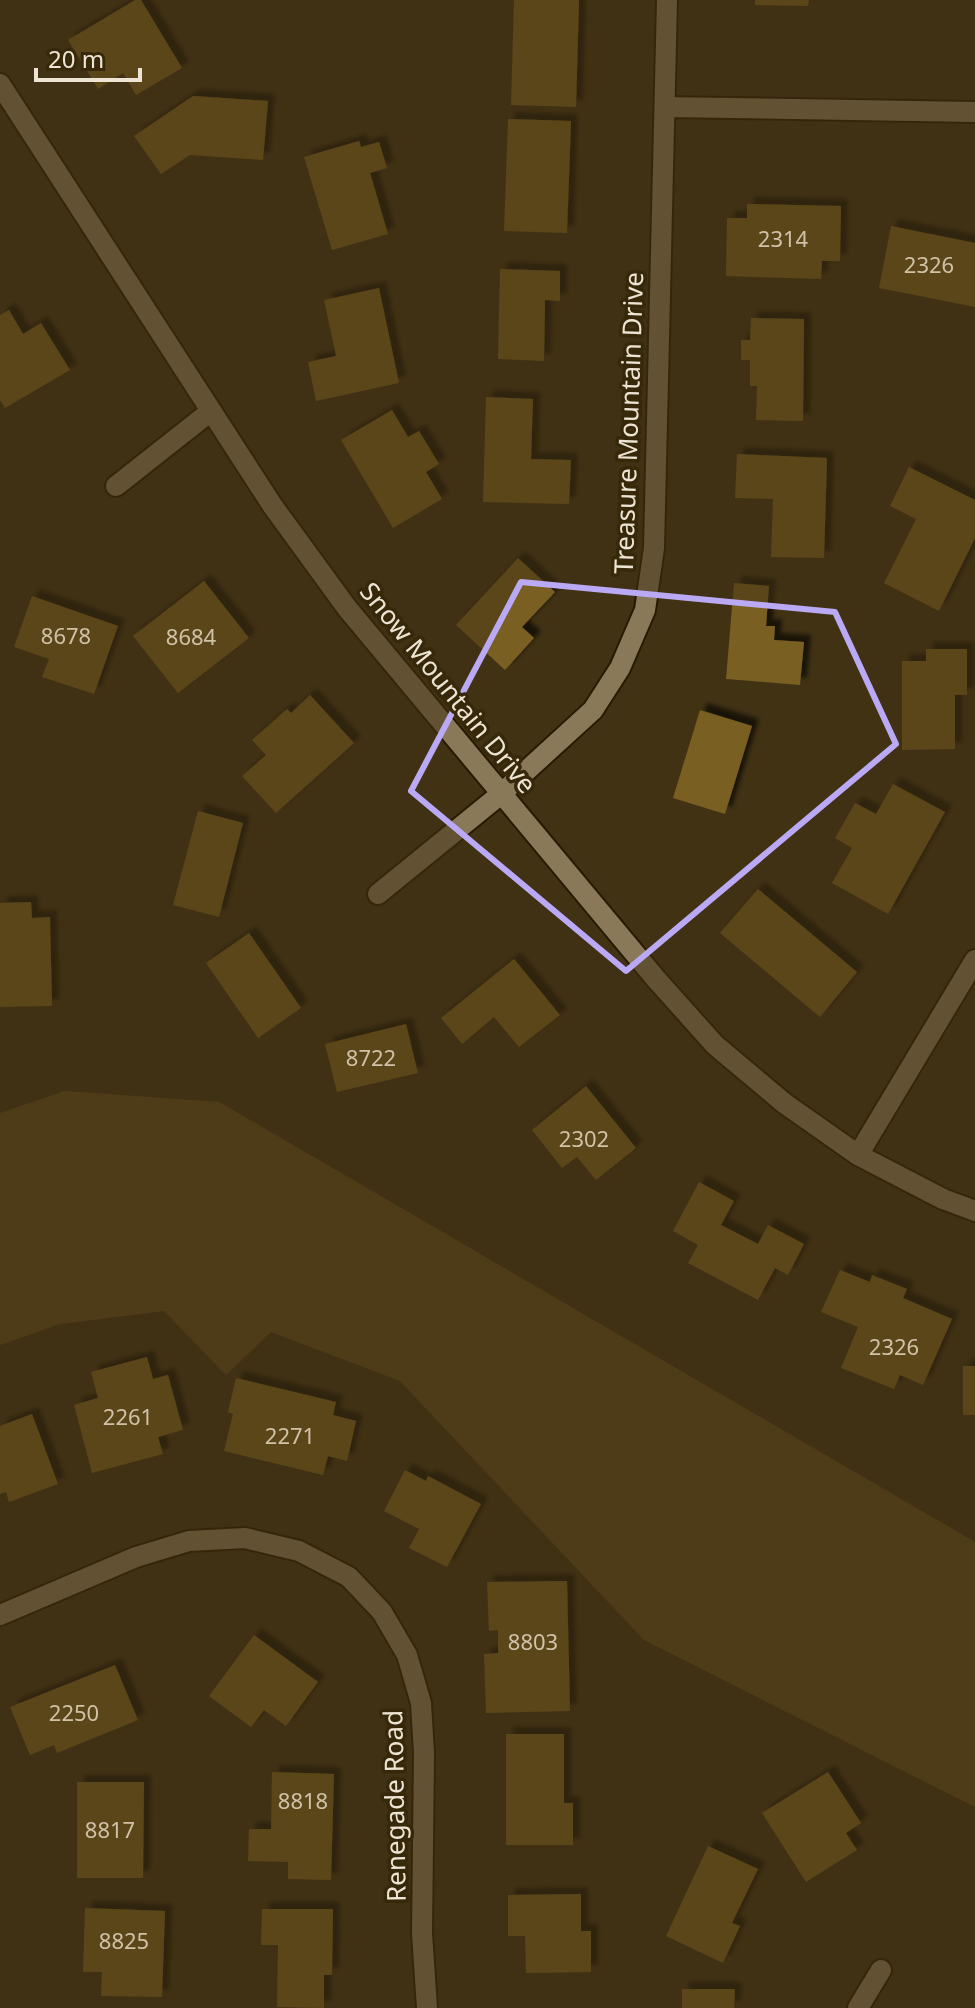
<svg xmlns="http://www.w3.org/2000/svg" width="975" height="2008" font-family="'Noto Sans',sans-serif">
<style>
.green{fill:#5e4a20}
.building{fill:#7a5e21;filter:url(#shadow)}
.lines{fill:none;stroke-linecap:round;stroke-linejoin:round}
.minor-casing{stroke:#271a00;stroke-width:24}
.minor{stroke:#897959;stroke-width:20}
.marked{fill:none;stroke:#baaaf6;stroke-width:6;stroke-linejoin:round}
.labels{text-anchor:middle;stroke-width:7;stroke-linejoin:round;paint-order:stroke}
.number-label{font-size:22px;fill:#d0c2a6}
.street-label{font-size:26px;fill:#ede4d3;stroke:#372809}
</style>
<defs>
<filter id="shadow"><feDropShadow dx="7" dy="-7" stdDeviation="2" flood-color="#0009"/></filter>
</defs>
<rect width="100%" height="100%" fill="#413214"/>
<polygon class="green" points="65,1091 219,1102 975,1542 975,1807 644,1640 400,1381 271,1332 226,1375 164,1311 60,1324 0,1345 0,1113"/>
<g class="building">
<polygon points="135,0 141,0 182,68 136,95 123,73 98,89 68,40"/>
<polygon points="514,0 579,0 576,107 511,105"/>
<polygon points="755,0 809,0 808,6 755,5"/>
<polygon points="193,96 268,101 263,160 190,155 161,174 134,136"/>
<polygon points="508,119 571,121 567,233 504,231"/>
<polygon points="359,141 361,147 379,142 387,168 370,173 388,234 332,250 304,157"/>
<polygon points="747,204 841,206 840,261 822,261 821,279 726,276 727,218 747,218"/>
<polygon points="891,226 975,243 975,307 879,288"/>
<polygon points="500,269 560,271 560,301 545,300 544,361 498,359"/>
<polygon points="379,288 399,383 316,401 308,362 336,356 324,300"/>
<polygon points="9,310 23,334 41,323 70,370 5,408 0,400 0,315"/>
<polygon points="751,318 804,319 803,421 756,420 757,386 750,386 750,360 741,360 741,340 750,340"/>
<polygon points="486,397 533,399 531,459 571,460 569,504 483,502"/>
<polygon points="392,410 408,437 419,431 439,464 426,472 442,499 393,528 341,440"/>
<polygon points="737,454 827,458 824,558 771,557 773,499 735,498"/>
<polygon points="909,467 975,500 975,538 939,611 884,583 916,519 890,506"/>
<polygon points="518,558 555,592 522,627 534,638 505,670 456,625"/>
<polygon points="204,581 249,638 178,693 133,636"/>
<polygon points="734,583 769,586 766,626 775,626 774,640 804,642 800,685 726,679"/>
<polygon points="32,596 118,626 94,694 42,677 49,659 14,647"/>
<polygon points="926,649 967,649 967,695 955,695 955,749 902,750 902,661 926,661"/>
<polygon points="310,695 354,743 276,813 242,776 266,755 252,740 287,709 291,713"/>
<polygon points="700,710 752,726 725,814 673,798"/>
<polygon points="893,784 945,812 888,914 832,883 852,848 835,838 855,803 876,814"/>
<polygon points="198,811 243,823 219,917 173,905"/>
<polygon points="758,889 857,972 820,1017 720,933"/>
<polygon points="31,902 32,918 50,917 52,1006 0,1007 0,903"/>
<polygon points="249,933 301,1008 258,1038 206,963"/>
<polygon points="514,959 560,1015 519,1047 494,1017 462,1044 441,1018"/>
<polygon points="406,1024 418,1073 337,1092 325,1044"/>
<polygon points="586,1086 636,1148 596,1180 577,1157 562,1168 532,1130"/>
<polygon points="699,1182 734,1201 721,1225 758,1244 768,1225 804,1244 788,1275 775,1268 758,1300 688,1263 698,1245 673,1231"/>
<polygon points="840,1270 870,1282 872,1275 907,1289 903,1298 952,1319 923,1385 900,1375 894,1389 841,1368 858,1327 821,1312"/>
<polygon points="147,1357 153,1379 168,1375 183,1430 158,1437 163,1454 92,1473 74,1405 98,1398 91,1372"/>
<rect x="963" y="1366" width="12" height="49"/>
<polygon points="236,1378 336,1402 333,1415 356,1421 347,1461 328,1456 323,1475 224,1451 233,1414 228,1412"/>
<polygon points="32,1414 58,1484 9,1502 6,1492 0,1494 0,1426"/>
<polygon points="405,1470 426,1481 428,1476 481,1504 447,1567 409,1548 419,1529 384,1511"/>
<polygon points="567,1581 570,1711 486,1713 484,1654 498,1653 498,1630 489,1631 487,1582"/>
<polygon points="254,1635 318,1682 286,1726 264,1710 251,1727 209,1696"/>
<polygon points="115,1665 138,1720 57,1753 54,1745 30,1755 10,1707"/>
<polygon points="506,1734 564,1734 564,1803 573,1803 573,1845 506,1845"/>
<polygon points="272,1772 334,1774 331,1880 288,1879 288,1862 248,1861 249,1829 271,1829"/>
<polygon points="828,1772 861,1823 846,1833 857,1850 806,1882 762,1813"/>
<polygon points="77,1782 144,1782 143,1878 77,1878"/>
<polygon points="708,1846 758,1869 732,1923 740,1926 723,1963 666,1936"/>
<polygon points="581,1894 581,1931 591,1931 591,1972 526,1973 525,1936 508,1936 508,1895"/>
<polygon points="85,1908 165,1911 162,1997 101,1996 102,1972 83,1972"/>
<polygon points="262,1909 333,1909 332,1975 324,1975 324,2008 277,2007 278,1945 261,1945"/>
<polygon points="682,1989 735,1989 734,2008 682,2008"/>
</g>
<g class="lines">
<g class="minor-casing">
<g id="minor">
<polyline points="0,84 272,505 347,608 656,979 715,1045 784,1103 858,1155 943,1199 975,1211"/>
<polyline points="665,107 975,112"/>
<polyline points="116,486 211,411"/>
<polyline points="378,894 501,794 593,710 620,668 645,610 654,548 667,0"/>
<polyline points="858,1155 975,960"/>
<polyline points="0,1615 136,1557 189,1541 245,1538 299,1551 349,1577 382,1612 407,1655 421,1703 424,1753 422,1933 427,2008"/>
<polyline points="858,2008 881,1970"/>
</g>
</g>
<use href="#minor" class="minor"/>
</g>
<path d="M0 0H975V2008H0ZM 521,582 L 835,612 L 896,744 L 626,971 L 411,791 Z" fill="#413214" fill-opacity=".55" fill-rule="evenodd"/>
<path class="marked" d="M 521,582 L 835,612 L 896,744 L 626,971 L 411,791 Z"/>
<g class="labels">
<g class="number-label">
<text x="783" y="247">2314</text>
<text x="929" y="273">2326</text>
<text x="66" y="644">8678</text>
<text x="191" y="645">8684</text>
<text x="371" y="1066">8722</text>
<text x="584" y="1147">2302</text>
<text x="894" y="1355">2326</text>
<text x="128" y="1425">2261</text>
<text x="290" y="1444">2271</text>
<text x="533" y="1650">8803</text>
<text x="74" y="1721">2250</text>
<text x="303" y="1809">8818</text>
<text x="110" y="1838">8817</text>
<text x="124" y="1949">8825</text>
</g>
<g class="street-label">
<text transform="translate(629 423) rotate(-88)" y="9">Treasure Mountain Drive</text>
<text transform="translate(448 688) rotate(51)" y="9">Snow Mountain Drive</text>
<text transform="translate(395 1806) rotate(-91)" y="9">Renegade Road</text>
</g>
</g>
<path d="M36 68v12h104v-12" fill="none" stroke="#ede4d3" stroke-width="4"/>
<text x="48" y="68" font-size="24" fill="#ede4d3" stroke="#372809" stroke-width="6" paint-order="stroke">20 m</text>
</svg>
